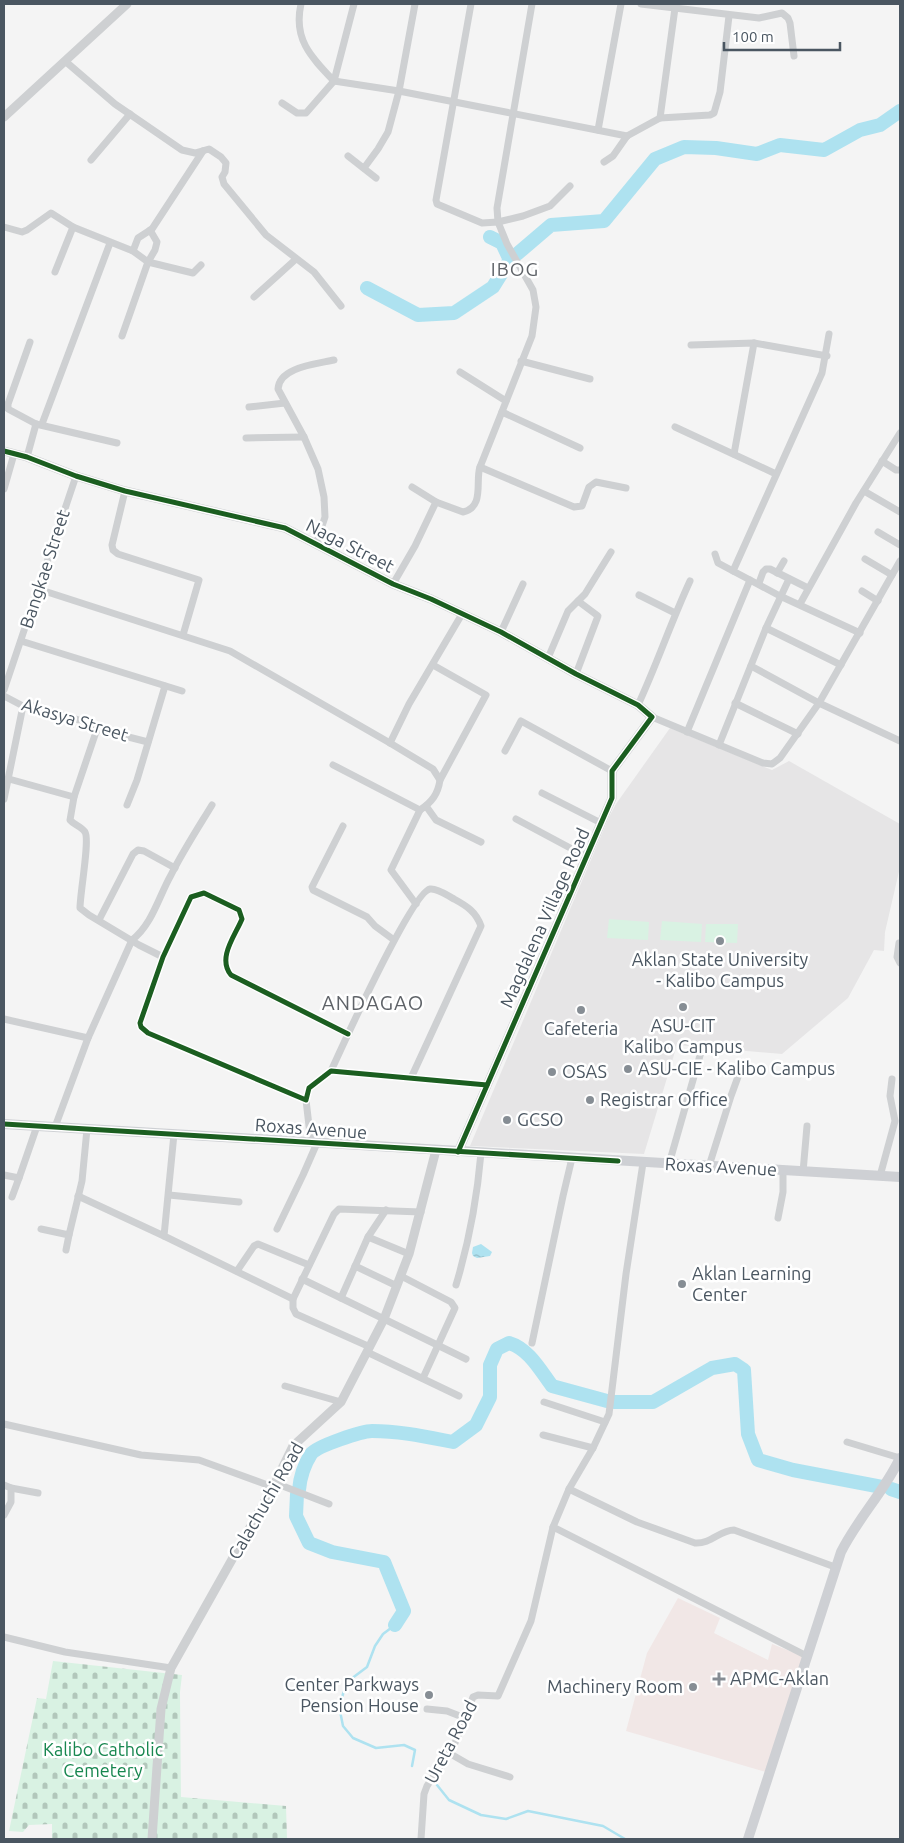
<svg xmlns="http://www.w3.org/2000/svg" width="904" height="1843" font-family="Ubuntu,sans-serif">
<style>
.education{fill:#e6e5e6}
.medical{fill:#f1e7e6}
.green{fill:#d9f2e3}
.cemetery{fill:url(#cemetery-stones)}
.water{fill:url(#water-ripples)}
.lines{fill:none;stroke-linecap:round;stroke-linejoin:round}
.stream{stroke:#aee2f0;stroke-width:2.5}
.river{stroke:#aee2f0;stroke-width:14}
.minor{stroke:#ced0d2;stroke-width:7}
.tertiary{stroke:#ced0d2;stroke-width:9}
.secondary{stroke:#ced0d4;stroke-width:10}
.cycleway-casing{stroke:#fff;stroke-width:8}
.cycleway{stroke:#1b5e20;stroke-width:5}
.poi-dot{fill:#868d94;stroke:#fff;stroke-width:2}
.labels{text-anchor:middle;stroke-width:5;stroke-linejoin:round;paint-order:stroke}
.street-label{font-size:18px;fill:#4a5661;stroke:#fff}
.poi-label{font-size:18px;fill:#4a5661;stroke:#fff;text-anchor:start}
.park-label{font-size:18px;fill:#17864f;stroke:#fff}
.neighbourhood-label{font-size:19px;letter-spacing:1px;fill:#5f6368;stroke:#fff}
.quarter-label{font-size:20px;letter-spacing:1px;fill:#5f6368;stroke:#fff}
</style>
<defs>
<pattern id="cemetery-stones" width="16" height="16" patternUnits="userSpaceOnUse" patternTransform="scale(1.25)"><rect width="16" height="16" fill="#d9f2e3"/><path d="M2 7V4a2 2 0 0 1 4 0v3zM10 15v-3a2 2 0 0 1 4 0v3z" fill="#b2c7bb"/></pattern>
<pattern id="water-ripples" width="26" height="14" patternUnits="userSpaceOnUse" patternTransform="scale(1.25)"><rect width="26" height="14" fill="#aee2f0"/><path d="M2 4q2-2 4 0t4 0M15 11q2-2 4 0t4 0" fill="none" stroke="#90bac6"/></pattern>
</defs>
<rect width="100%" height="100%" fill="#f4f4f4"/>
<polygon class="education" points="670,728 772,770 789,761 900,824 900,867 885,932 884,951 874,950 848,998 782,1054 677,1045 644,1154 470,1146 609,817 616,804"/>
<polygon class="medical" points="678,1598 720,1618 714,1633 768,1660 772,1644 805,1657 766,1772 626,1731 647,1653"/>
<g class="green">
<polygon points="609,919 649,922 648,940 607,938"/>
<polygon points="662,921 702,924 701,942 660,940"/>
<polygon points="706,924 738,924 737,943 705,942"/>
</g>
<polygon class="cemetery" points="53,1661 182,1675 180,1692 181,1797 286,1806 287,1839 52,1839 52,1824 29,1825 23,1832 9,1831 37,1698 46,1699"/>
<polygon class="water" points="481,1244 492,1252 490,1256 477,1258 473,1256 472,1253 473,1247"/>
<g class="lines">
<g class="stream">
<polyline points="395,1625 383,1634 375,1646 367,1667 347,1682 339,1706 343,1726 353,1738 376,1748 404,1745 415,1750 412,1766"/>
<polyline points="437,1785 449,1800 481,1815 506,1819 528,1811 603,1826 625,1839"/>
</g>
<g class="river">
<polyline points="490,237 502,243 510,260"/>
<polyline points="517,254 551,225 604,221 655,159 684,147 716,148 757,154 780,145 824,150 860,130 880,125 900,111"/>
<polyline points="367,288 418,315 454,313 493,287 511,258"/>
<polyline points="614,1402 653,1402 712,1368 735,1364 744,1370 748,1434 758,1460 793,1470 882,1487"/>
<polyline points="891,1489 900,1492"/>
<path d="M 299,1490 C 300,1478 304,1465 311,1454 C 317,1446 362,1431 372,1431 C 400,1431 427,1437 453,1442 L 476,1425 L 490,1397 L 490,1365 L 497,1349 L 509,1343 C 529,1349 540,1370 552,1386 L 607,1401"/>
<polyline points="297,1494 296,1516 309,1543 332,1552 384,1562 404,1611 395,1625"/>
</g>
<g class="minor">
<path d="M 301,4 C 293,39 311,57 334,81 L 399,91 L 627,136"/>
<polyline points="471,4 436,200 437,204 482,223 498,222 523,216 550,206 570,186"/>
<polyline points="641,4 759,18 782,13 788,18 790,23 794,56"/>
<polyline points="65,61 115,104 182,150 195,153 209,149 221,157 226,163 225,172 222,177 224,184 266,235 314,272 341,306"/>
<polyline points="282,103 297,113 306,113 334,81 354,4"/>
<polyline points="660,118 675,8"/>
<polyline points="598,130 621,4"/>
<polyline points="348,156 376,178"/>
<polyline points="91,160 130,114"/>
<polyline points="604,162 613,156 627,136 660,118 710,115 714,113 720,92 729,16"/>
<polyline points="364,168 378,149 388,132 399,91 415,4"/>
<polyline points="4,227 22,232 27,230 51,213 73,227"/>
<polyline points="150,230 157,242 155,250 148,262 193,273 201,265"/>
<polyline points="133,251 138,238 152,229 203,151"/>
<polyline points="55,272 73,227 133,251 148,262 122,336"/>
<polyline points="254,297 296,259"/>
<polyline points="30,342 8,404 8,409 36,424 117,443"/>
<polyline points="691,345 754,343 827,356"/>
<polyline points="521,361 590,379"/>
<polyline points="460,372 506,401"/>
<polyline points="249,407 285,403"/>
<polyline points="502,412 580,448"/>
<polyline points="42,424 110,243"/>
<polyline points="675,427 776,474"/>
<polyline points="246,438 304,437"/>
<polyline points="734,454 754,343"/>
<polyline points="27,457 36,424"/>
<polyline points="882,461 896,470 900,470"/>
<polyline points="480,467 574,507 582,506 589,487 596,482 626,488"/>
<polyline points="412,487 436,502"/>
<polyline points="4,489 14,454"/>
<polyline points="125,491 112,545 113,550 118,554 199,580 183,635"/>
<polyline points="864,491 900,512"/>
<polyline points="878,532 900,545"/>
<path d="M 316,544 L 325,517 L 324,497 L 318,469 L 304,437 L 278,389 C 279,367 317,364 334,360"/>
<polyline points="715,554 718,563 733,571"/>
<polyline points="865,559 892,575"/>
<polyline points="777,573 784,561"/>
<polyline points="750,580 733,571 822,373 829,334"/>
<polyline points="759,583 763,572 766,569 770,569 808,588"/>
<path d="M 393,584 L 415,546 L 436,502 L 463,512 C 485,507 475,481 480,467 L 532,336 L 536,307 L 533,290 L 507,244 L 498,222 L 497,208 L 532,4"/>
<path d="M 38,589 L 230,651 L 390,743 L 433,769 L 440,780 C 438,794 432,802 420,810"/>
<polyline points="862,591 878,601"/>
<polyline points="639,595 675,613"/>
<polyline points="800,604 856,503 900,433"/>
<polyline points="766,628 841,665"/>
<polyline points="501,632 523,584"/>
<polyline points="21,641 182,691"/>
<polyline points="548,658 568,611 585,594 611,552"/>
<polyline points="433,665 486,695 440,780"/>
<polyline points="751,666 819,703 900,741"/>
<polyline points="576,674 598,616 578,601"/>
<polyline points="4,690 76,476"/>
<polyline points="4,696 23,706 33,706 79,720 97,729 148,742"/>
<polyline points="735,703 798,734"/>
<path d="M 638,705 C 657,664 671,622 690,581"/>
<polyline points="652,717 763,763 772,764 780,758 819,703 900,561"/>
<path d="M 97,729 L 74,797 L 70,820 C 74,825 81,826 85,832 C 90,840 80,893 80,908 L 89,915 L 139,945 L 163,957"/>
<polyline points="687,732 750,580 780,596 860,633"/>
<polyline points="390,743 409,704 462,614"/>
<polyline points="719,745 766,628 789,579"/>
<polyline points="505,751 521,721 612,771"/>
<polyline points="333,765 420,810 391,870 416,904"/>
<polyline points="9,779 74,797"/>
<polyline points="542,793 601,823"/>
<polyline points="4,799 23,706"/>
<polyline points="127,805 137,780 165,686"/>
<polyline points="426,806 436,820 481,842"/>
<polyline points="516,819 587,857"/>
<polyline points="343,826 312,887 313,890 367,917 375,926 394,940"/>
<polyline points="99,920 133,854 138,850 144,851 175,868"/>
<path d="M 132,940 C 152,925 159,896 171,875 C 183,851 198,828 212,805"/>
<polyline points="899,943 897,957 900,963"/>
<polyline points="4,1019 88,1038"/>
<path d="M 348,1034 L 231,975 C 217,958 235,936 242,919 L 239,910 L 204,893 L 191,897 L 163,957 L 140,1023 L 141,1027 L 148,1033 L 306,1100 L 309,1088 L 331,1071 L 487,1085"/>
<path d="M 331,1071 C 342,1047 412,892 430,889 C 438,888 448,896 454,899 C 467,906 476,912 481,926 L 411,1078"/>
<polyline points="306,1100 311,1143"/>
<polyline points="55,1127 88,1038 132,940"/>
<polyline points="174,1134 164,1236 293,1299"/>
<polyline points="643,1163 626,1274 609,1414 593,1448 569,1489 553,1527 807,1656"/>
<polyline points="669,1164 701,1052"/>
<polyline points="709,1166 731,1096 739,1074"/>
<polyline points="803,1172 807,1126"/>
<polyline points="4,1175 19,1178 37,1126"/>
<polyline points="880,1176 895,1121 890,1096 892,1079"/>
<polyline points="169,1195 239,1202"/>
<polyline points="78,1196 164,1236"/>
<polyline points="12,1197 19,1178"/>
<polyline points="778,1218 783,1192 783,1171"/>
<polyline points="41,1229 69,1235 82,1181 87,1129"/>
<polyline points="277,1229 303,1175 317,1143"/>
<polyline points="368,1237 409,1254"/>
<polyline points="66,1250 69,1235"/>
<polyline points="355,1266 397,1286"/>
<polyline points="237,1271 254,1246 258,1244 309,1265"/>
<polyline points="401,1276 451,1302 455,1308 423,1378"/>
<polyline points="302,1279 466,1359"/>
<path d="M 456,1285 C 469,1242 477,1199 481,1153"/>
<polyline points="341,1298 368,1237 386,1210"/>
<polyline points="532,1343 563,1196 572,1158"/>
<polyline points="370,1347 296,1314 293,1308 293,1299 334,1214 339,1209 421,1212"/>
<polyline points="367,1352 459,1396"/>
<polyline points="285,1386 341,1402"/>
<polyline points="544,1402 605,1422"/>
<polyline points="4,1424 141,1455 199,1460 273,1487"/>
<polyline points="543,1435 593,1448"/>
<polyline points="847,1442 900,1458"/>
<polyline points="275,1483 329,1504"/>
<polyline points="4,1485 11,1488 11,1502 4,1515"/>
<polyline points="11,1488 38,1493"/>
<path d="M 569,1489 L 637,1522 L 695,1543 C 711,1544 720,1530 734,1530 L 835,1567"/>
<polyline points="4,1637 65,1652 171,1668"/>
<polyline points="427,1709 447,1711 465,1718"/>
<polyline points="449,1753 468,1764 510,1777"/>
<polyline points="421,1839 424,1794 427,1786 455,1743 473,1697 478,1695 498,1696 531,1621 553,1527"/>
</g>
<g class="tertiary">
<polyline points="4,117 127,4"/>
<polyline points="4,451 27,457 76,476 125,491 285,528 393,584 431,599 501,632 576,674 638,705 652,717 612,771 612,798 458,1152"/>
<polyline points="152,1839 161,1709 171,1668 275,1483 293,1446 341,1402 384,1319 409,1254 436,1150"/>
</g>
<g class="secondary">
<polyline points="4,1124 900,1177"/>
<path d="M 748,1839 L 841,1552 C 858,1518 884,1492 900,1458"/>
</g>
<g class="cycleway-casing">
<g id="cycleway">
<polyline points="4,451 27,457 76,476 125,491 285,528 393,584 431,599 501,632 576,674 638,705 652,717 612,771 612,798 458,1152"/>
<path d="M 348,1034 L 231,975 C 217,958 235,936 242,919 L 239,910 L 204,893 L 191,897 L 163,957 L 140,1023 L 141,1027 L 148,1033 L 306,1100 L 309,1088 L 331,1071 L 487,1085"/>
<polyline points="4,1124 618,1161"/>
</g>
</g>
<use href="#cycleway" class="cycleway"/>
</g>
<g class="poi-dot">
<circle cx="720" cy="941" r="5"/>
<circle cx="683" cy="1007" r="5"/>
<circle cx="581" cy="1010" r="5"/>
<circle cx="628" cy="1069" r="5"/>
<circle cx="552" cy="1072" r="5"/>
<circle cx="590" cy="1100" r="5"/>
<circle cx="507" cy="1120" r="5"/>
<circle cx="682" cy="1284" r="5"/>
<path d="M716.5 1671.5h5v5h5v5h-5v5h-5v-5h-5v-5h5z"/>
<circle cx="693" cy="1687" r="5"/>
<circle cx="429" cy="1695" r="5"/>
</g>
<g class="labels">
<g class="street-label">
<text transform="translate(350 546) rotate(27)" y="6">Naga Street</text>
<text transform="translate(45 569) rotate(-72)" y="6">Bangkae Street</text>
<text transform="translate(75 720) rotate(17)" y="6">Akasya Street</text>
<text transform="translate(545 918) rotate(-66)" y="6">Magdalena Village Road</text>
<text transform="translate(311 1129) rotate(4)" y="6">Roxas Avenue</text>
<text transform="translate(721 1167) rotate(3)" y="6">Roxas Avenue</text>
<text transform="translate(266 1501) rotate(-60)" y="6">Calachuchi Road</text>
<text transform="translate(451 1742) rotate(-62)" y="6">Ureta Road</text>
</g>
<g class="poi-label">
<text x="720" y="966" text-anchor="middle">Aklan State University<tspan x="720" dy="21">- Kalibo Campus</tspan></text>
<text x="683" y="1032" text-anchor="middle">ASU-CIT<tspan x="683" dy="21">Kalibo Campus</tspan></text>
<text x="581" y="1035" text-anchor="middle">Cafeteria</text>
<text x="638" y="1075">ASU-CIE - Kalibo Campus</text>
<text x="562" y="1078">OSAS</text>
<text x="600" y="1106">Registrar Office</text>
<text x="517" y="1126">GCSO</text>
<text x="692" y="1280">Aklan Learning<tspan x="692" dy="21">Center</tspan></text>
<text x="730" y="1685">APMC-Aklan</text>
<text x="419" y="1691" text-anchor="end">Center Parkways<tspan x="419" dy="21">Pension House</tspan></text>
<text x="683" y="1693" text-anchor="end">Machinery Room</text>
</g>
<g class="park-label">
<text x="103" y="1756">Kalibo Catholic<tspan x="103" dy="21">Cemetery</tspan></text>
</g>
<g class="neighbourhood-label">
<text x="515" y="276">IBOG</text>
</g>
<g class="quarter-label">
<text x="373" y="1010">ANDAGAO</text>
</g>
</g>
<rect width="904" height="1843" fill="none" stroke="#4a5661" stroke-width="10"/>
<path d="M724 42v8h116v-8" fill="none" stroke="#4a5661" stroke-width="2.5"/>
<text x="732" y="42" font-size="15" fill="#4a5661" stroke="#ffffff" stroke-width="4" paint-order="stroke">100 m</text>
</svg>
